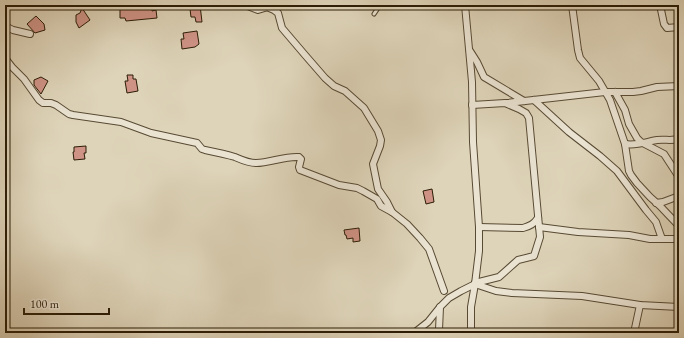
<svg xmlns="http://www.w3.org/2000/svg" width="684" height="338" font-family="'EB Garamond',serif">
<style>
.building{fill:#cf9386;stroke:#2b1c06}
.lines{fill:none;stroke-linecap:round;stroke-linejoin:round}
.service-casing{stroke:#584a33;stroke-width:5}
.minor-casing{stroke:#584a33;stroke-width:8}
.service{stroke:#eae3d2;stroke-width:3}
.minor{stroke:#eae3d2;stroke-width:6}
</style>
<rect width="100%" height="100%" fill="#ded4b9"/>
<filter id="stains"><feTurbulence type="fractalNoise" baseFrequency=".005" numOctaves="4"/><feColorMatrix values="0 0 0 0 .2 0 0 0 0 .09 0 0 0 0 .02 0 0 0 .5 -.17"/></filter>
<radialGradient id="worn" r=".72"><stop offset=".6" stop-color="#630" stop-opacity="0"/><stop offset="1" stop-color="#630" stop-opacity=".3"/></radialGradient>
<g class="building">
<polygon points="144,5 152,5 152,11 156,10 157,18 126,21 125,18 120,18 120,7"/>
<polygon points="200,5 202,22 196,22 195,17 191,17 190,9 193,6"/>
<polygon points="82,8 90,20 79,28 76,22 76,15 80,13"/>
<polygon points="36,16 44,24 45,30 35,33 27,24"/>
<polygon points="197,31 199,44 195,47 182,49 181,39 184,39 183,33"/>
<polygon points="127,75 133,75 133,79 136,79 138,91 127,93 125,81 128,81"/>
<polygon points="41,77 48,81 41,94 34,85 34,80"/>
<polygon points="86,146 86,153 84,153 85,159 74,160 73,152 74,152 74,147"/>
<polygon points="432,189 434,202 426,204 423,191"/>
<polygon points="359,228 360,241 353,242 353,238 347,239 346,235 345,235 344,230"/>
</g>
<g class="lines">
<g class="service-casing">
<polyline id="service" points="374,14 380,5"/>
</g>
<g class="minor-casing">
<g id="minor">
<polyline points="245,5 258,10 268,7 285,5"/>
<polyline points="465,5 472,82 473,142 479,227 479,251 475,284 471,307 471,333"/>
<polyline points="572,5 578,50 580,58 599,81 610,100 625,144 629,171 631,175 637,183 650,197 660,206 679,226"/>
<polyline points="660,5 664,24 667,28 679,27"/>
<polyline points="267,7 274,10 278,13 282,28 305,55 325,78 334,86 345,91 364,108 378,131 381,140 380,146 373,164 378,189 387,202 392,212"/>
<polyline points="5,26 13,30 30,34"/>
<polyline points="470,51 477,62 484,77 524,101"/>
<path d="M 5,58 L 12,67 L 24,79 L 39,100 L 43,103 L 51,103 L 56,105 L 69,114 L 73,115 L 121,122 L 151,133 L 197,143 L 202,149 L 205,150 C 215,152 225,154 235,157 C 242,160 248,163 256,163 C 270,163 284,156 299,157 L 301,159 L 299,167 L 300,170 L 339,185 L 357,188 L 363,191 L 377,199 L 381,206 L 392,212 L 407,224 L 420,238 L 429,249 L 444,291"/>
<polyline points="615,92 625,110 629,124 637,138 641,142 664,154 679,177"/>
<polyline points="534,100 569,132 600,156 617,171 646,210 656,222 662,239"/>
<polyline points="507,103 605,92 633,92 641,91 657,87 679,86"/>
<polyline points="472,105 505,103 519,109 526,113 529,118 540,237 534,256 518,260 499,277 475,283"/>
<path d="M 625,144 C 637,146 645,142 657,140 C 665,139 670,141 679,139"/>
<polyline points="656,203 663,202 679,196"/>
<path d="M 479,227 L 523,228 C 530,226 534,224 538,218"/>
<polyline points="539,227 578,232 629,235 650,239 679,239"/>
<polyline points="414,333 428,322 440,307 449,298 461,291 475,284 496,291 512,293 582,296 640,305 679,307"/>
<polyline points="438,333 439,330 440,307"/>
<polyline points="634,333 640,305"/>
</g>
</g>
<use href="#service" class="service"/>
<use href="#minor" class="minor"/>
</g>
<rect width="684" height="338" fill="none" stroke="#ded4b9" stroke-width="20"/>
<rect x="6" y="6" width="672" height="326" fill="none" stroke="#2b1c06" stroke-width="2"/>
<rect x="10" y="10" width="664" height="318" fill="none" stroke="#2b1c06"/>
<path d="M24 308v6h85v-6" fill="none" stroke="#2b1c06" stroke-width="2"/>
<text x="30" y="308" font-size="12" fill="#2b1c06" stroke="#eae3d2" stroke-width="3" paint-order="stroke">100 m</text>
<rect width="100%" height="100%" filter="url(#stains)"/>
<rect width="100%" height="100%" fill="url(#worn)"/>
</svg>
